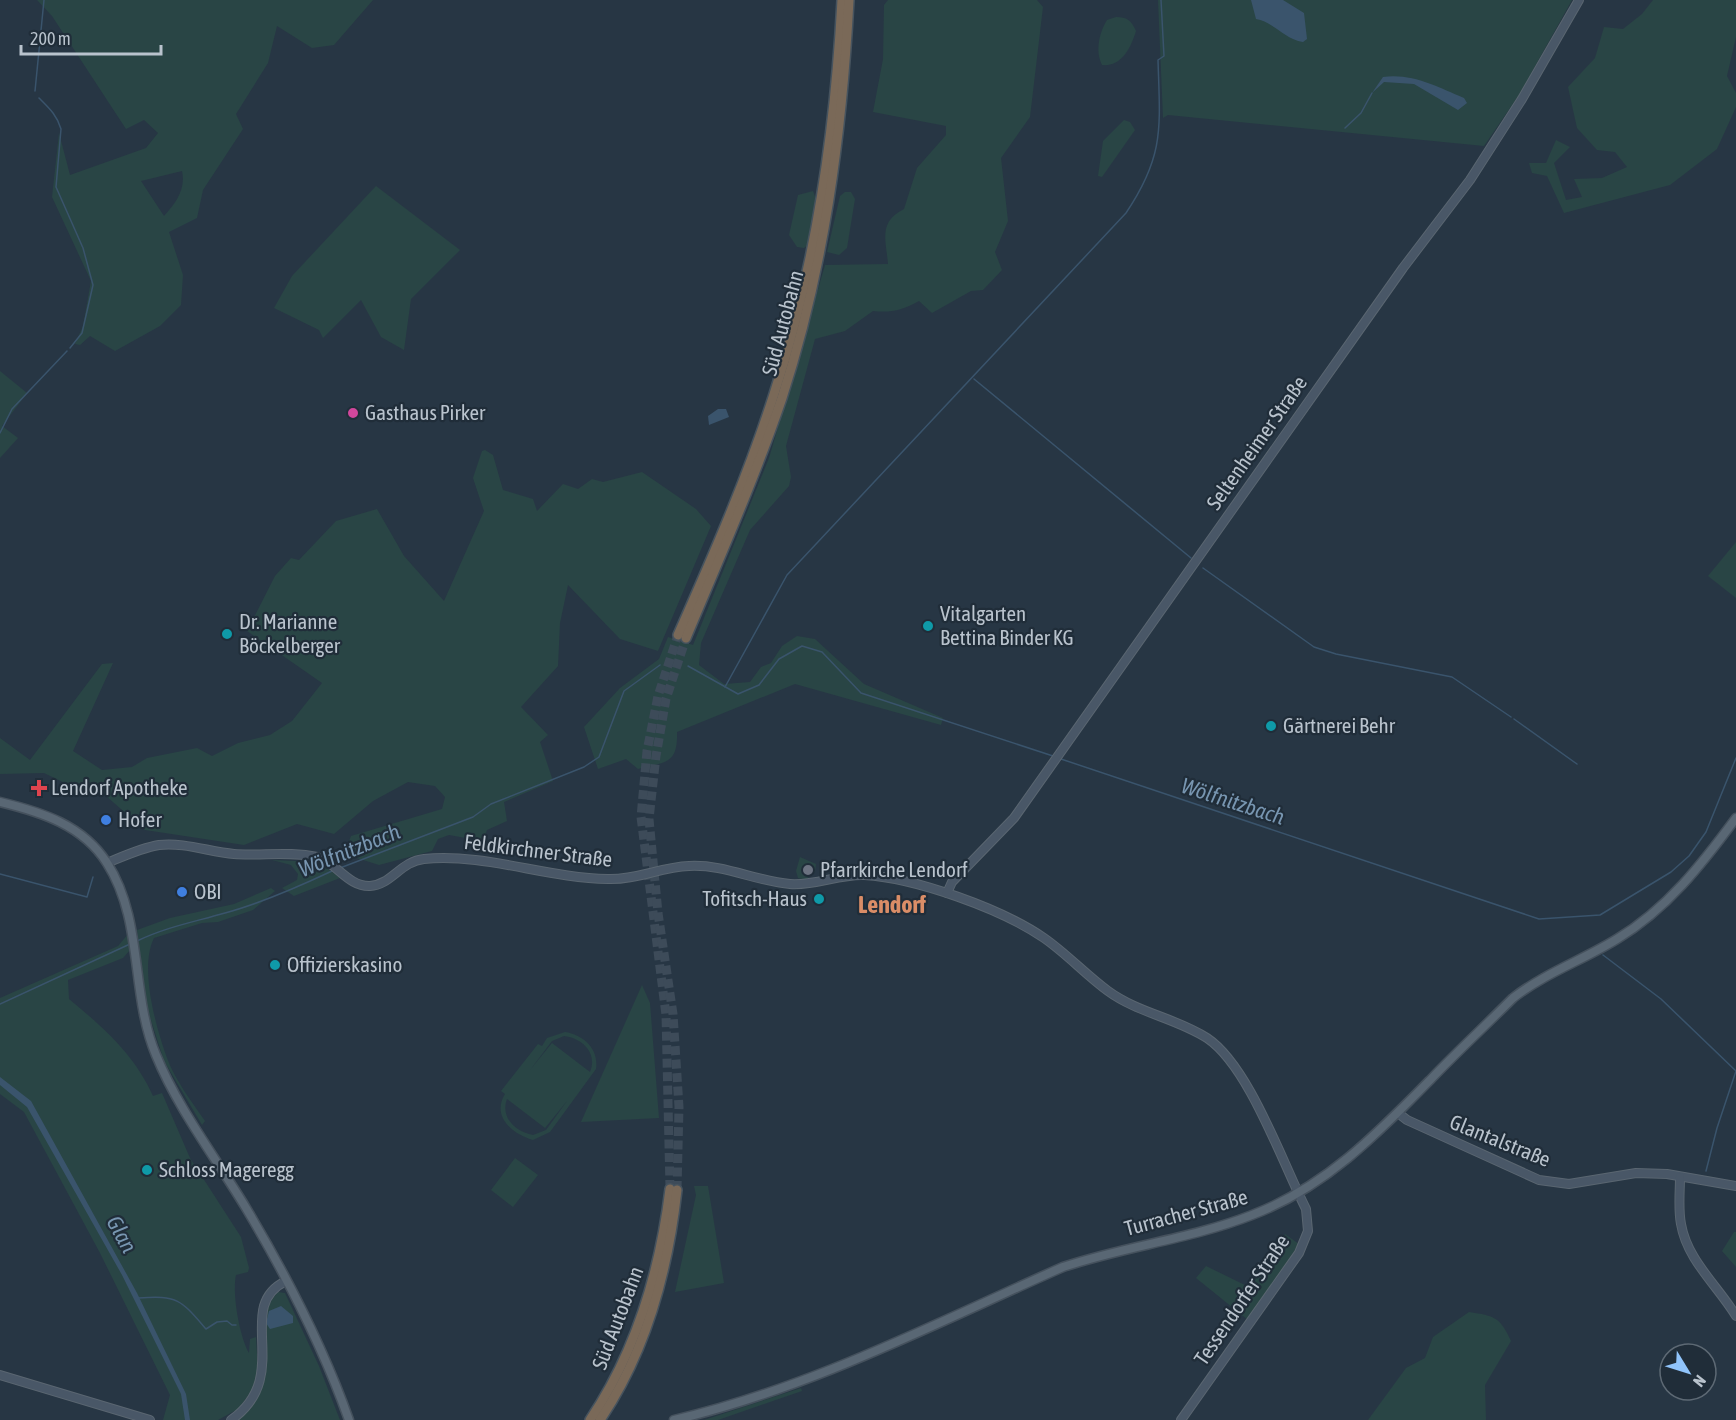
<svg xmlns="http://www.w3.org/2000/svg" width="1736" height="1420" font-family="'Asap Condensed',sans-serif">
<style>
.green{fill:#294545;fill-rule:evenodd}
.water{fill:#3a546c}
.lines{fill:none;stroke-linecap:round;stroke-linejoin:round}
.stream{stroke:#3a546c;stroke-width:1.5}
.highway-tunnel{stroke:#3d4b59;stroke-width:9;stroke-dasharray:9 4.5;stroke-linecap:butt}
.secondary-casing{stroke:#5a6671;stroke-width:10}
.primary-casing{stroke:#45515d;stroke-width:11}
.highway-casing{stroke:#46535e;stroke-width:12}
.secondary{stroke:#495767;stroke-width:8}
.primary{stroke:#596774;stroke-width:8}
.highway{stroke:#7a6958;stroke-width:9}
.hotel-dot{fill:#d1479c;stroke:#202d39;stroke-width:2}
.culture-dot{fill:#0f9aa8;stroke:#202d39;stroke-width:2}
.health-dot{fill:#e0444e;stroke:#202d39;stroke-width:2}
.shop-dot{fill:#3f7fe0;stroke:#202d39;stroke-width:2}
.worship-dot{fill:#6b7280;stroke:#202d39;stroke-width:2}
.labels{text-anchor:middle;stroke-width:4.5;stroke-linejoin:round;paint-order:stroke}
.street-label{font-size:21px;fill:#b9c3cd;stroke:#202d39}
.poi-label{font-size:21px;fill:#b9c3cd;stroke:#202d39;text-anchor:start}
.water-label{font-size:22px;font-style:italic;fill:#7896b1;stroke:#202d39}
.quarter-label{font-size:24px;font-weight:bold;fill:#da8d67;stroke:#202d39}
</style>
<rect width="100%" height="100%" fill="#273644"/>
<g class="green">
<path d="M 37,0 L 373,0 L 334,45 L 312,48 L 277,26 L 268,63 L 236,114 L 243,129 L 203,190 L 197,218 L 169,232 L 183,275 L 181,305 L 160,326 L 115,351 L 90,336 L 80,345 L 75,344 L 83,326 L 91,281 L 52,197 L 59,133 L 70,175 L 146,148 L 158,133 L 144,120 L 126,129 L 52,16 ZM 182,171 C 186,189 176,203 164,216 L 141,181 Z"/>
<path d="M 888,0 L 1037,0 L 1043,7 L 1030,117 L 1001,158 L 1008,221 L 995,252 L 1002,270 L 983,290 L 971,291 L 932,313 L 919,301 C 903,310 891,313 873,311 L 845,331 L 815,339 L 786,446 L 791,477 L 789,486 L 750,530 L 701,643 L 699,665 L 724,684 L 750,682 L 761,667 L 771,663 L 782,646 L 797,636 L 815,639 L 864,684 L 943,718 L 941,725 L 795,684 L 677,732 C 678,764 666,762 638,769 L 626,759 L 598,769 L 584,727 L 620,688 L 659,659 L 668,637 L 693,645 L 769,458 L 825,265 L 888,264 C 886,240 878,222 904,209 L 917,168 L 946,135 L 946,126 L 873,112 L 883,59 L 884,5 Z"/>
<polygon points="1158,0 1572,0 1519,95 1484,146 1168,115 1163,118"/>
<polygon points="1653,0 1736,0 1736,37 1727,76 1736,93 1736,107 1717,149 1670,185 1564,213 1547,176 1532,173 1529,163 1546,163 1556,140 1570,147 1554,163 1566,200 1582,197 1574,179 1602,178 1627,167 1615,152 1597,150 1577,128 1568,87 1595,58 1604,27 1623,29 1642,14"/>
<path d="M 1116,17 C 1127,17 1131,20 1136,31 C 1131,47 1122,67 1102,65 C 1095,51 1099,33 1107,20 Z"/>
<polygon points="1124,120 1130,122 1135,130 1102,177 1098,176 1103,141"/>
<polygon points="376,186 460,250 411,299 404,350 381,337 361,300 323,338 319,330 274,308 292,276"/>
<polygon points="813,191 816,199 808,245 804,248 797,247 789,235 798,195"/>
<polygon points="845,192 851,192 855,199 847,248 839,255 827,252 840,196"/>
<polygon points="0,371 27,393 2,426 18,438 0,458"/>
<polygon points="485,450 493,455 503,490 533,499 537,511 563,484 578,489 592,479 603,482 642,472 696,509 711,526 658,651 620,639 568,585 560,623 558,666 521,707 548,735 540,742 553,781 504,802 507,821 487,830 483,841 449,835 438,839 432,851 379,865 344,854 351,836 442,809 445,797 435,786 408,782 373,801 334,834 297,824 244,845 145,830 90,782 69,785 44,773 0,774 0,738 30,760 102,664 113,663 73,751 102,770 132,767 147,758 197,748 212,756 238,743 270,735 292,721 322,683 247,631 275,576 291,558 299,560 336,521 377,509 404,556 444,601 484,511 473,478 482,451"/>
<polygon points="1736,542 1736,598 1708,576"/>
<polygon points="800,857 816,864 815,872 805,880 798,878 796,871"/>
<polygon points="272,860 319,862 340,878 294,896 282,888 297,880 298,874 291,865"/>
<path d="M 271,888 L 275,891 L 253,910 L 218,922 L 202,923 L 154,938 C 139,968 156,1027 167,1058 C 175,1080 192,1102 205,1121 L 202,1125 L 164,1061 L 147,1008 L 137,930 L 170,918 L 234,904 Z"/>
<path d="M 129,933 L 130,950 L 123,958 L 68,980 L 69,999 C 103,1027 135,1055 153,1096 L 162,1093 L 190,1158 L 241,1237 L 249,1268 L 248,1272 L 236,1275 C 232,1293 239,1335 249,1353 L 250,1339 L 256,1337 L 258,1372 L 253,1389 L 238,1409 L 218,1420 L 163,1420 L 170,1395 L 100,1253 L 24,1112 L 0,1094 L 0,998 L 118,946 Z"/>
<polygon points="642,985 650,1003 659,1118 581,1122"/>
<path d="M 565,1032 C 584,1035 599,1049 596,1069 L 550,1132 L 533,1140 C 513,1134 491,1117 505,1094 L 501,1091 L 538,1044 L 542,1046 L 547,1038 ZM 564,1036 C 582,1038 598,1053 590,1072 L 552,1043 L 530,1070 L 552,1041 ZM 507,1099 L 545,1128 L 567,1101 L 546,1130 L 533,1135 C 516,1132 500,1118 507,1099 Z"/>
<polygon points="515,1158 538,1175 513,1207 491,1190"/>
<polygon points="694,1186 708,1186 724,1283 675,1292 696,1195"/>
<polygon points="1734,1232 1736,1232 1736,1267 1722,1251"/>
<polygon points="1285,1234 1299,1244 1248,1320 1196,1278 1206,1266 1249,1287"/>
<path d="M 278,1292 L 285,1293 L 319,1366 L 340,1420 L 237,1420 C 245,1412 254,1405 259,1395 C 276,1359 250,1322 278,1292 Z"/>
<path d="M 1469,1312 C 1495,1316 1500,1317 1511,1341 L 1485,1385 L 1486,1420 L 1368,1420 L 1406,1368 L 1425,1358 L 1433,1337 Z"/>
<polygon points="801,1388 802,1391 718,1420 704,1420"/>
</g>
<g class="water">
<path d="M 1251,0 L 1283,0 L 1304,13 L 1307,39 L 1303,42 C 1284,39 1274,22 1256,19 Z"/>
<path d="M 1383,77 C 1413,73 1437,87 1464,98 L 1467,103 L 1458,110 L 1414,84 L 1384,82 L 1372,93 Z"/>
<polygon points="718,409 726,409 729,417 709,425 708,416"/>
<polygon points="0,1077 31,1101 137,1293 186,1394 190,1420 185,1420 181,1394 122,1275 27,1107 0,1085"/>
<polygon points="281,1306 293,1316 293,1323 270,1329 266,1323 269,1311"/>
</g>
<g class="lines">
<g class="stream">
<polyline points="35,91 44,0"/>
<path d="M 39,98 C 49,108 57,115 61,129 L 56,187 L 83,248 L 93,285 L 82,333 L 70,348"/>
<polyline points="1345,128 1361,113 1372,93"/>
<polyline points="974,379 1191,558"/>
<polyline points="0,433 12,409 67,351"/>
<polyline points="1203,568 1314,647 1336,654 1452,677 1511,717"/>
<polyline points="688,666 738,694 759,685 779,659 802,646 822,652 861,693 1053,756"/>
<path d="M 725,687 L 787,575 L 1126,213 C 1165,155 1160,127 1158,60 L 1164,56 L 1161,0"/>
<polyline points="1514,719 1577,764"/>
<polyline points="1061,759 1539,919 1600,915 1671,872 1689,856 1706,832 1736,758"/>
<polyline points="340,868 473,817 491,804 584,767 599,757 624,691 660,665"/>
<polyline points="0,874 87,897 93,877"/>
<path d="M 137,941 C 166,927 194,922 225,913 C 262,903 298,887 332,871"/>
<polyline points="1603,955 1661,999 1736,1071 1717,1128 1706,1171"/>
<polyline points="0,1004 130,944"/>
<path d="M 139,1298 C 178,1295 181,1300 206,1329 L 217,1322 L 227,1321 L 232,1325 L 236,1325"/>
</g>
<g class="highway-tunnel">
<polyline points="670,1189 666,1015 641,817 647,751 658,696 678,635"/>
<polyline points="677,1190 679,1107 673,1014 658,913 649,819 656,756 666,699 686,638"/>
</g>
<g class="secondary-casing">
<g id="secondary">
<path d="M 107,863 C 124,856 141,848 159,845 C 184,842 210,852 234,854 C 261,856 290,851 317,857 C 336,862 348,887 370,886 C 391,885 401,861 424,859 C 485,853 546,878 608,879 C 636,880 661,867 689,866 C 724,864 755,881 790,884 C 815,886 839,874 864,875 C 916,878 1002,909 1044,938 C 1067,954 1086,975 1108,991 C 1138,1013 1176,1018 1207,1038 C 1249,1066 1282,1162 1306,1209 L 1308,1231 L 1299,1253 L 1181,1420"/>
<polyline points="947,893 952,882 1014,818 1403,268 1470,180 1522,99 1579,0"/>
<polyline points="1398,1113 1407,1120 1539,1180 1569,1184 1636,1173 1667,1174 1736,1186"/>
<path d="M 1680,1177 C 1680,1192 1678,1209 1681,1224 C 1687,1260 1718,1286 1736,1316"/>
<polyline points="0,1375 150,1420"/>
<path d="M 231,1420 C 295,1375 232,1307 286,1281"/>
</g>
</g>
<g class="primary-casing">
<g id="primary">
<path d="M 0,802 C 41,812 83,825 107,863 C 144,921 130,993 156,1055 C 178,1109 216,1158 246,1208 C 286,1275 323,1347 349,1420"/>
<path d="M 674,1420 C 811,1388 936,1323 1063,1267 C 1125,1246 1191,1239 1252,1215 C 1326,1187 1378,1133 1432,1078 C 1458,1051 1486,1025 1513,998 C 1545,973 1583,960 1617,939 C 1667,909 1702,864 1736,818"/>
</g>
</g>
<g class="highway-casing">
<g id="highway">
<path d="M 678,635 C 713,556 748,476 774,394 C 816,266 835,134 842,0"/>
<path d="M 686,638 C 719,559 754,480 782,398 C 824,269 842,135 849,0"/>
<path d="M 590,1420 C 637,1350 660,1271 670,1189"/>
<path d="M 600,1420 C 646,1352 668,1271 677,1190"/>
</g>
</g>
<use href="#secondary" class="secondary"/>
<use href="#primary" class="primary"/>
<use href="#highway" class="highway"/>
</g>
<circle class="hotel-dot" cx="353" cy="413" r="6"/>
<g class="culture-dot">
<circle cx="928" cy="626" r="6"/>
<circle cx="227" cy="634" r="6"/>
<circle cx="1271" cy="726" r="6"/>
<circle cx="819" cy="899" r="6"/>
<circle cx="275" cy="965" r="6"/>
<circle cx="147" cy="1170" r="6"/>
</g>
<path class="health-dot" d="M36 779h6v6h6v6h-6v6h-6v-6h-6v-6h6z"/>
<g class="shop-dot">
<circle cx="106" cy="820" r="6"/>
<circle cx="182" cy="892" r="6"/>
</g>
<circle class="worship-dot" cx="808" cy="870" r="6"/>
<g class="labels">
<g class="street-label">
<text transform="translate(783 323) rotate(-75)" y="7">Süd Autobahn</text>
<text transform="translate(1257 443) rotate(-55)" y="7">Seltenheimer Straße</text>
<text transform="translate(538 851) rotate(7)" y="7">Feldkirchner Straße</text>
<text transform="translate(1500 1141) rotate(22)" y="7">Glantalstraße</text>
<text transform="translate(1186 1213) rotate(-15)" y="7">Turracher Straße</text>
<text transform="translate(1242 1300) rotate(-56)" y="7">Tessendorfer Straße</text>
<text transform="translate(618 1318) rotate(-69)" y="7">Süd Autobahn</text>
</g>
<g class="poi-label">
<text x="365" y="420">Gasthaus Pirker</text>
<text x="940" y="621">Vitalgarten<tspan x="940" dy="24">Bettina Binder KG</tspan></text>
<text x="239" y="629">Dr. Marianne<tspan x="239" dy="24">Böckelberger</tspan></text>
<text x="1283" y="733">Gärtnerei Behr</text>
<text x="51" y="795">Lendorf Apotheke</text>
<text x="118" y="827">Hofer</text>
<text x="820" y="877">Pfarrkirche Lendorf</text>
<text x="194" y="899">OBI</text>
<text x="807" y="906" text-anchor="end">Tofitsch-Haus</text>
<text x="287" y="972">Offizierskasino</text>
<text x="159" y="1177">Schloss Mageregg</text>
</g>
<g class="water-label">
<text transform="translate(1233 801) rotate(18)" y="8">Wölfnitzbach</text>
<text transform="translate(349 850) rotate(-22)" y="8">Wölfnitzbach</text>
<text transform="translate(122 1234) rotate(61)" y="8">Glan</text>
</g>
<g class="quarter-label">
<text x="892" y="913">Lendorf</text>
</g>
</g>
<g transform="translate(1688 1372) rotate(128)"><circle r="28" fill="#202d39" stroke="#5d6974" stroke-width="1.5"/>
<path d="M0-4.5L10 22L0 15L-10 22Z" fill="#90c4fb"/>
<text y="-9" font-size="16" font-weight="bold" text-anchor="middle" fill="#b9c3cd">N</text>
</g>
<path d="M21 45v9h140v-9" fill="none" stroke="#b9c3cd" stroke-width="3"/>
<text x="30" y="45" font-size="18" fill="#b9c3cd" stroke="#202d39" stroke-width="4.5" paint-order="stroke">200 m</text>
</svg>
